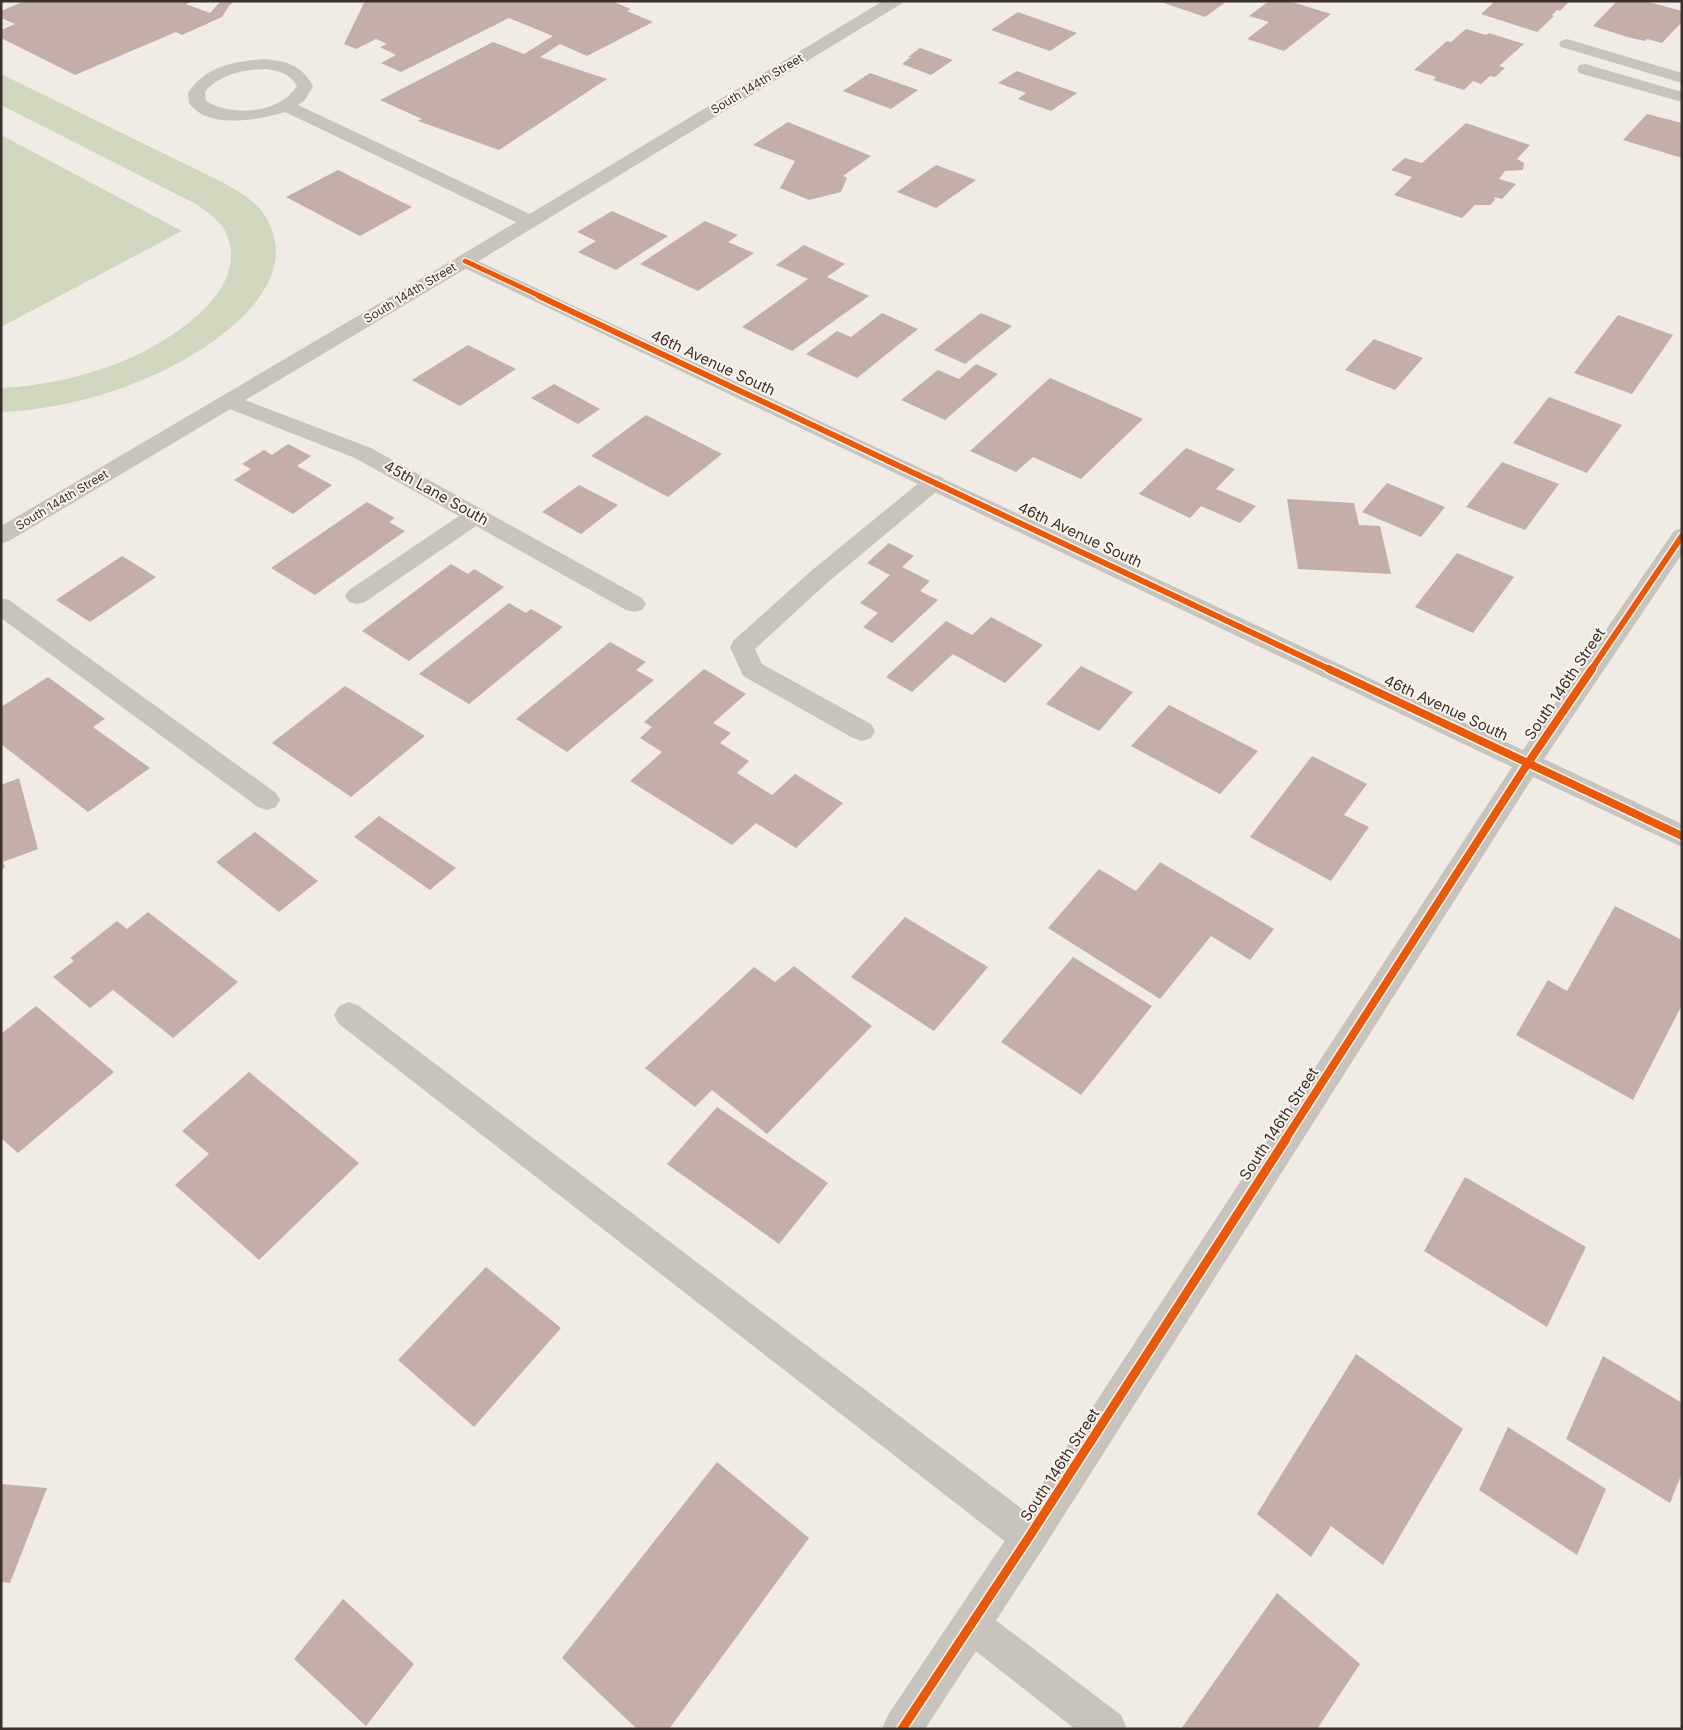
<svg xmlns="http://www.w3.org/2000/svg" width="1683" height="1730" font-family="Inter,sans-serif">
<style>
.green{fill:#d1d6bf}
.building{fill:#c3afa7}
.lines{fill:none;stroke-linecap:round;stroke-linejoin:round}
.service{fill:#c9c3be;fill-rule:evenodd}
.minor{fill:#c9c3be;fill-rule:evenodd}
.tertiary{fill:#c9c3be;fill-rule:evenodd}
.cycleway-far3-casing{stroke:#fbf5ee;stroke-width:7}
.cycleway-far2-casing{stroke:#fbf5ee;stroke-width:9}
.cycleway-far1-casing{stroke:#fbf5ee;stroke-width:11}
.cycleway-casing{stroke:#fbf5ee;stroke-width:12}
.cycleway-far3{stroke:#e8590c;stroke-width:5}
.cycleway-far2{stroke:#e8590c;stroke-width:6}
.cycleway-far1{stroke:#e8590c;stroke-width:8}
.cycleway{stroke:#e8590c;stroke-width:9}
.labels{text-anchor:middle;stroke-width:4;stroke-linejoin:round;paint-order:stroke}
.far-street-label{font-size:12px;fill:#3b302b;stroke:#fbf5ee}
.street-label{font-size:15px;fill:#3b302b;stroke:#fbf5ee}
</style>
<rect width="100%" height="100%" fill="#f0ebe5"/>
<g class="green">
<path d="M 1,74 L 224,183 C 239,192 256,201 265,216 C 309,286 209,350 156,374 C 109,396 53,410 1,412 L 1,388 C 41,386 84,377 121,362 C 165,344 253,292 226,233 C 220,220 207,212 196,204 L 1,105 Z"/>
<polygon points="1,135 182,231 1,327"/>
</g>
<g class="building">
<polygon points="25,1 192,1 186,4 210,13 221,1 234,1 229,6 222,17 182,35 176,32 75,75 1,38 1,30 15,24 1,18 1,11"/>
<polygon points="365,1 611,1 631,9 627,11 653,22 587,56 560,44 540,57 607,79 499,150 418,121 422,119 380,100 493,42 524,54 553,36 509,18 401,72 381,63 396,55 380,47 387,44 383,42 376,39 356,49 344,44"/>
<polygon points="1158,1 1227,1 1205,17"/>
<polygon points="1269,1 1289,1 1331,14 1284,51 1247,39 1269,22 1249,16"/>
<polygon points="1488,1 1566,1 1568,3 1560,11 1557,10 1552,15 1554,16 1537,32 1481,14 1493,3"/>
<polygon points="1617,1 1645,1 1682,11 1682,25 1680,24 1662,43 1647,39 1645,41 1627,37 1593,26"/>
<polygon points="1018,12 1077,33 1050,51 991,30"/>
<polygon points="1466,29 1486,35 1489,33 1524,44 1499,66 1505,68 1495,77 1490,76 1481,84 1473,81 1464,90 1433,80 1436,77 1414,70 1447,41 1451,42"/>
<polygon points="920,48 953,60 931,75 902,64 911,57 908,57"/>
<polygon points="1017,71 1077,93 1051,111 1018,99 1026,93 998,83"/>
<polygon points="870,73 918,90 891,109 843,91"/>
<polygon points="1647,114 1682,123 1682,158 1623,140"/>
<polygon points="788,122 871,156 843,176 847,178 841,192 809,200 780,188 795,161 753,145"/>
<polygon points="1466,123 1530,145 1517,159 1524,163 1523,170 1505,171 1499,179 1516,184 1502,199 1494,197 1495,200 1490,205 1475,205 1462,218 1394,195 1412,177 1391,170 1405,158 1422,163"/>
<polygon points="936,165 976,180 936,208 897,192"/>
<polygon points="338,170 412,207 360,236 286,197"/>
<polygon points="612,211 668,236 616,270 578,252 596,241 577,232"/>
<polygon points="705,221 738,235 728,242 754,253 698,291 640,264"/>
<polygon points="804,245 845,264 827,277 869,296 792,351 742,327 808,279 776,265"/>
<polygon points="882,313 918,329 857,378 806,354 837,331 851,337"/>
<polygon points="981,313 1012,326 965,364 934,350"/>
<polygon points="1618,315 1673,335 1632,394 1574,373"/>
<polygon points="1374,339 1423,358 1395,390 1345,370"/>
<polygon points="468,345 516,369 460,406 412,380"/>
<polygon points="976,364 998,374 945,420 901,400 938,370 959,379"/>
<polygon points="1050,378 1143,419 1081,479 1033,457 1016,472 970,451"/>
<polygon points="554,384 600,409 578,424 531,398"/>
<polygon points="1549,397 1622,425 1587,473 1513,443"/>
<polygon points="646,415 722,454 668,497 591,456"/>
<polygon points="288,444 311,456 297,466 332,485 293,514 234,480 251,469 242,464 264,450 272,455"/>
<polygon points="1186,448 1235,469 1216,489 1256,506 1240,523 1201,506 1190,518 1139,494"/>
<polygon points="1502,462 1559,484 1525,530 1466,507"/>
<polygon points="1387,483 1445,507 1421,537 1362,512"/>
<polygon points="579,485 618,505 581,534 542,512"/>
<polygon points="1287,499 1354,503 1359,525 1380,526 1391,574 1298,569"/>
<polygon points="367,502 395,518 389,522 405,531 315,595 271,568"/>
<polygon points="889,543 914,556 902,567 930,581 920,591 938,600 892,643 863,627 878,613 860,603 890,575 867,563"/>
<polygon points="1457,553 1514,577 1473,633 1415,607"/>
<polygon points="122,556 156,577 90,622 56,600"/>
<polygon points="451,564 468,574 474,569 504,587 409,661 362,631"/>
<polygon points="509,603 526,613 531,609 563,627 469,704 419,674"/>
<polygon points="991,617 1043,645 1005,683 953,654 912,692 886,677 946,621 972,635"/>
<polygon points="610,642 646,662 636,670 654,680 567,752 516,719"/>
<polygon points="1081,666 1133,692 1099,731 1046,704"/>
<polygon points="704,669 746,694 713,723 731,733 720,743 749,761 737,773 772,795 795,774 843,803 796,848 756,823 732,845 630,781 662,752 640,738 652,727 644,722"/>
<polygon points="48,677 105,719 93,727 150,768 88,812 1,744 1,707"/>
<polygon points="345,686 425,736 351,797 272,743"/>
<polygon points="1169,705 1258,751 1220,794 1131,746"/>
<polygon points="1312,756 1367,784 1344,815 1369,827 1331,881 1250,837"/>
<polygon points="19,778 38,849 3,862 5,868 1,869 1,785"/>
<polygon points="379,816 456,868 430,890 354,837"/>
<polygon points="255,832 318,881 279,912 216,862"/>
<polygon points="1160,862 1274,929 1250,960 1211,936 1160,999 1048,928 1099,869 1136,891"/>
<polygon points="1615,906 1682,940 1682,1005 1633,1100 1516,1035 1548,980 1567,991"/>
<polygon points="148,912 238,982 173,1038 113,990 90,1008 53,977 74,961 70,958 117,921 127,929"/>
<polygon points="905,917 988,967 934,1031 851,977"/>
<polygon points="1073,957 1152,1006 1081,1095 1001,1042"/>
<polygon points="794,966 872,1026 767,1134 712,1090 695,1107 645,1068 754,967 775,982"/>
<polygon points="36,1006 114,1072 18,1153 1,1138 1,1034"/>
<polygon points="249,1072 359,1163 259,1260 175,1185 209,1154 182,1131"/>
<polygon points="717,1107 828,1183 779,1244 667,1164"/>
<polygon points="1465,1177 1586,1247 1547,1327 1424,1251"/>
<polygon points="486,1267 561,1328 474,1427 398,1360"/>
<polygon points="1356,1354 1463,1429 1383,1565 1331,1526 1311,1557 1257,1514"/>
<polygon points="1603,1356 1682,1403 1682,1473 1670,1503 1566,1439"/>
<polygon points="1508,1427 1606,1489 1577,1555 1479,1490"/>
<polygon points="717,1462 809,1538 669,1729 637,1729 562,1658"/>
<polygon points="1,1484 47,1488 10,1583 1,1582"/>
<polygon points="1277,1593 1360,1664 1317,1729 1181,1729"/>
<polygon points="343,1599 414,1664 366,1726 294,1659"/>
</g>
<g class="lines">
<g class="service">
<path d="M 265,59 C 289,62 301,65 313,86 L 305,100 L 298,105 L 536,217 L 538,221 L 536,225 L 529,227 L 522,225 L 285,112 C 259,120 208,130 189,103 L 188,93 C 205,66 235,61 265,59 ZM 265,69 C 279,71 289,73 297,86 C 279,114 232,117 206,101 L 205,92 C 220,74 243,70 265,69 Z"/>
<polygon points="1585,64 1682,92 1682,102 1579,73 1577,69 1579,65"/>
<polygon points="934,475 942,477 945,482 942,487 827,583 755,649 762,664 871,724 875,731 871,738 862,741 853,738 743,676 730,647 733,641 811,571 926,477"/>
<polygon points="1,598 9,600 276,793 280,800 276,807 267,810 258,807 1,618"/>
<polygon points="349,1002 359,1006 1042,1524 1047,1537 1042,1550 1029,1555 1016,1550 339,1024 334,1015 339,1006"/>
<polygon points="972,1606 985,1612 1121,1715 1127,1729 1075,1729 959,1638 953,1625 959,1612"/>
</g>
<g class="minor">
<polygon points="1567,39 1682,73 1682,83 1561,47 1559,44 1561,41"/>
<polygon points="465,255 1523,750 1674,531 1682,528 1682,554 1544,759 1682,824 1682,847 1533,777 1042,1550 925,1729 882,1729 888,1715 1016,1524 1512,767 458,265 455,261 458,257"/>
<polygon points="229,394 371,448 642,598 646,604 642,610 634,612 626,610 476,526 365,602 357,604 349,602 345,596 349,590 459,516 355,458 222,406 218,401 222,396"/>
</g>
<polygon class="tertiary" points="883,1 903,1 901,4 472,265 9,541 1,544 1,526 458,257"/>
<g class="cycleway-far3-casing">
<polyline id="cycleway-far3" points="465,261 542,297"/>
</g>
<g class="cycleway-far2-casing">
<g id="cycleway-far2">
<polyline points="539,296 1331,670"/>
<polyline points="1591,670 1682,536"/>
</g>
</g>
<g class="cycleway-far1-casing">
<g id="cycleway-far1">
<polyline points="1329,669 1682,836"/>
<polyline points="1285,1140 1528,763 1592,669"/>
</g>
</g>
<g class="cycleway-casing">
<polyline id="cycleway" points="902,1729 1029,1537 1286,1139"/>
</g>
<use href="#cycleway-far3" class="cycleway-far3"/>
<use href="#cycleway-far2" class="cycleway-far2"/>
<use href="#cycleway-far1" class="cycleway-far1"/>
<use href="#cycleway" class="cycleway"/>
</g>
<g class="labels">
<g class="far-street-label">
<text transform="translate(757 84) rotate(-31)" y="4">South 144th Street</text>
<text transform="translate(410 293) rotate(-31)" y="4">South 144th Street</text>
<text transform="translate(62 500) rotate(-31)" y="4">South 144th Street</text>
</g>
<g class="street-label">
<text transform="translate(713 363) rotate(25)" y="5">46th Avenue South</text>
<text transform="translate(436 493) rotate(29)" y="5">45th Lane South</text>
<text transform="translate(1080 535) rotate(25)" y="5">46th Avenue South</text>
<text transform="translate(1565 684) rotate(-56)" y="5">South 146th Street</text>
<text transform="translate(1446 708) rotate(25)" y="5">46th Avenue South</text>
<text transform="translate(1279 1124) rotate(-57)" y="5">South 146th Street</text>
<text transform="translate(1060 1465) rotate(-57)" y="5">South 146th Street</text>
</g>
</g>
<rect width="1683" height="1730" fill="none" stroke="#3b302b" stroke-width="5"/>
</svg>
